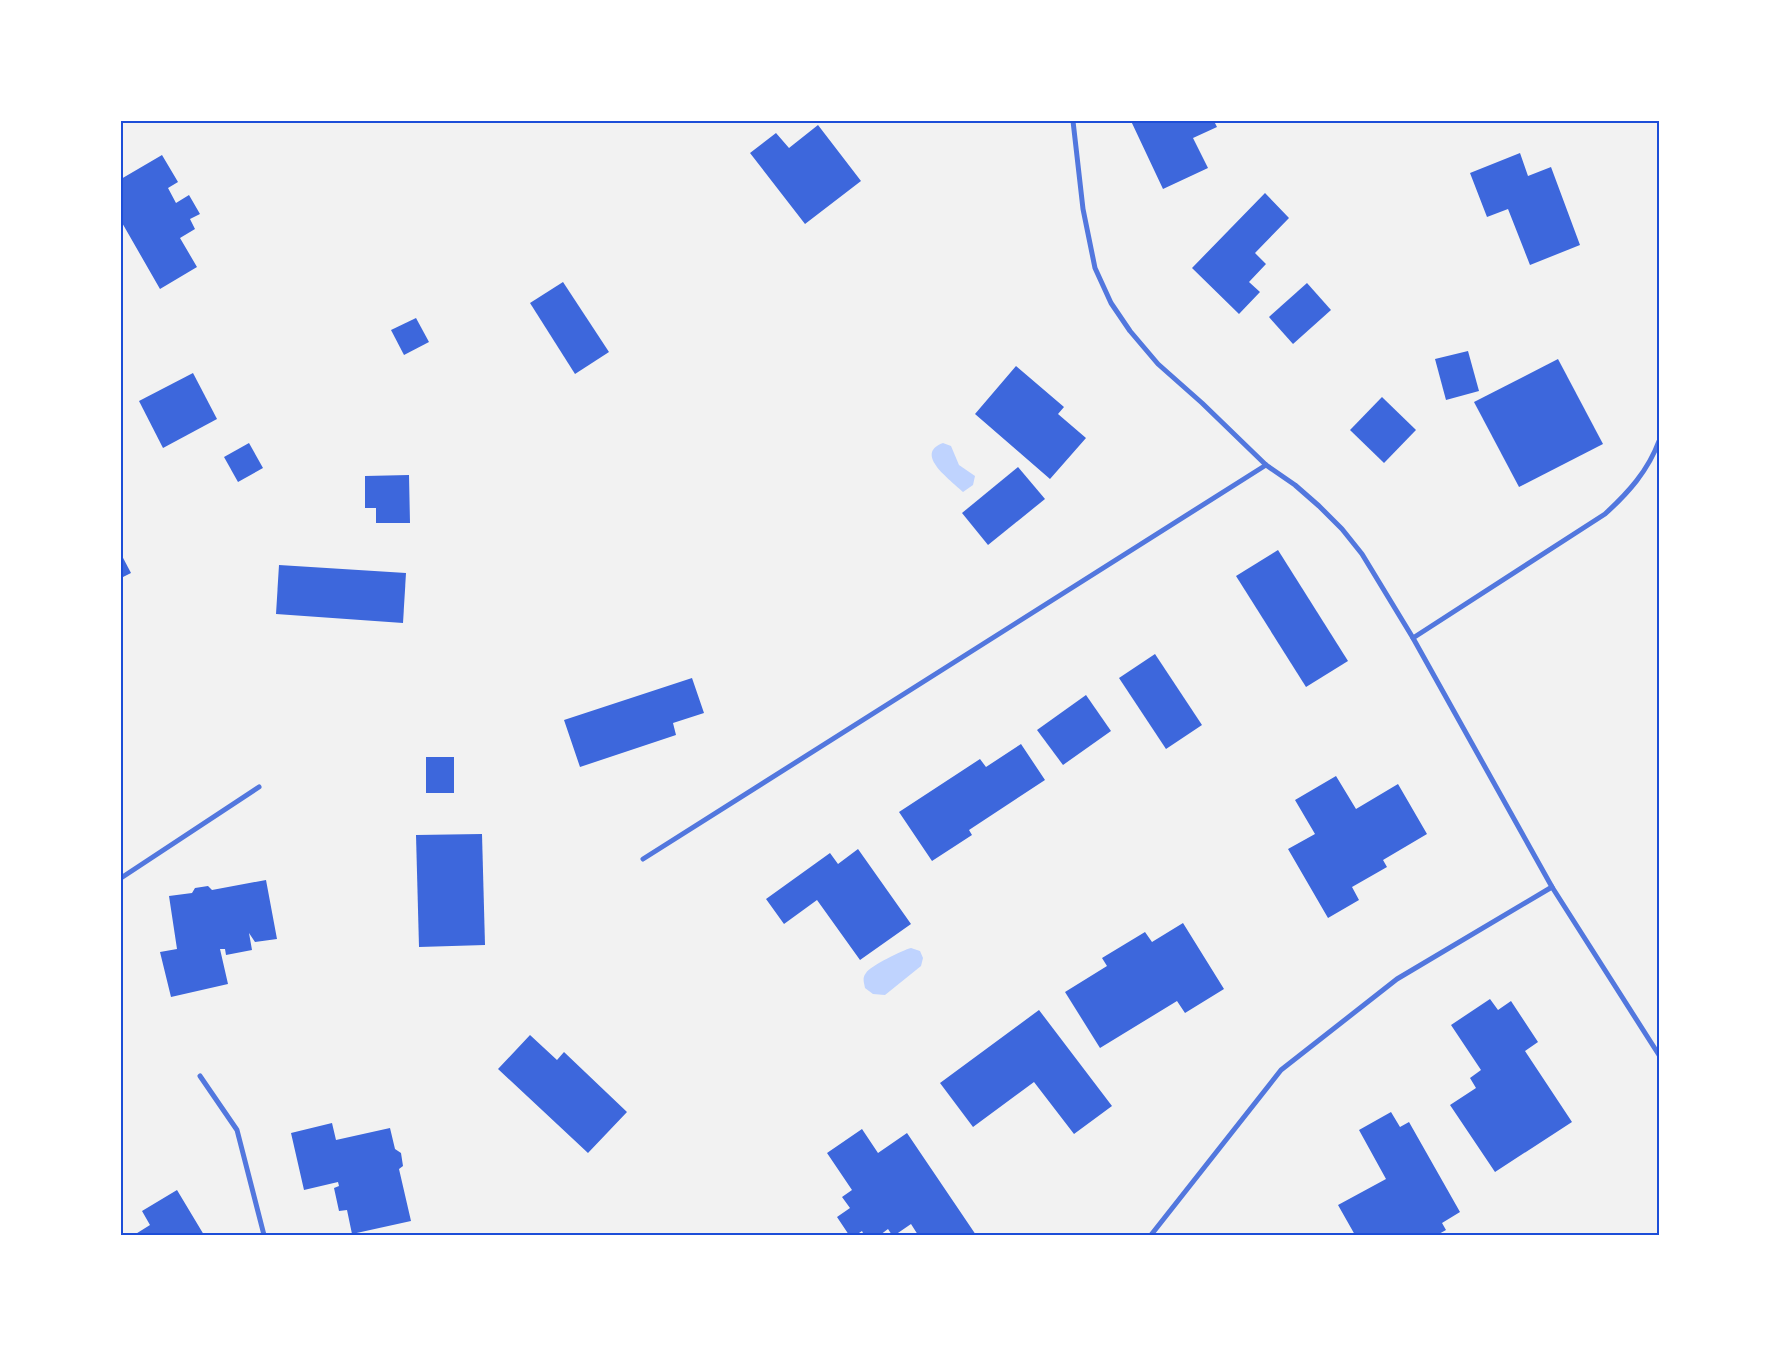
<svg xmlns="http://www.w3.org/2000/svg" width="1780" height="1356" font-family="'Titillium Web',sans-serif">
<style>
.water{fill:#bfd3fe}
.building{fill:#3d67dc}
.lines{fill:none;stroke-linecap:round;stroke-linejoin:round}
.minor{stroke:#5277de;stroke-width:5}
.neatline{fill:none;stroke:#1d4ed8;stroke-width:2}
</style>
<rect width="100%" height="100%" fill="#f2f2f2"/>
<g class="water">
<path d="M 943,443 L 951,446 L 959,465 L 975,476 L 973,485 L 963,492 C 951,480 913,454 943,443 Z"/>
<path d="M 911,948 L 920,951 L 923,958 L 921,966 L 885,995 L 873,994 L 865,988 C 864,982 862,978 866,973 C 870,966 903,950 911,948 Z"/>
</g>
<g class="building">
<polygon points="1131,121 1214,121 1217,127 1193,138 1208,168 1163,189"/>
<polygon points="818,125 861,181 805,224 750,153 776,133 789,148"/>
<polygon points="1520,153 1528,176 1551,167 1580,245 1530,265 1508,209 1487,217 1470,173"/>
<polygon points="162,155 178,182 168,188 176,203 189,195 200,214 190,219 195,229 180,238 197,267 160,289 121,221 121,179"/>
<polygon points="1265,193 1289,218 1255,253 1266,264 1249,282 1260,292 1239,314 1192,268"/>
<polygon points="563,282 609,352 575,374 530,303"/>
<polygon points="1307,283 1331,310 1293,344 1269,317"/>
<polygon points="416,318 429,342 404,355 391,330"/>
<polygon points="1468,351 1479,391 1446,400 1435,359"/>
<polygon points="1558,359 1603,444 1519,487 1474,402"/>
<polygon points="1016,366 1064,407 1058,414 1086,438 1050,479 975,414"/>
<polygon points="193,373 217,419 163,448 139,401"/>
<polygon points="1382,397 1416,430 1384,463 1350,430"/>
<polygon points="249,443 263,468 238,482 224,457"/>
<polygon points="1018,467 1045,499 988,545 962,513"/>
<polygon points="409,475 410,523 376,523 376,508 365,508 365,476"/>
<polygon points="1278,550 1348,661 1306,687 1236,576"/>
<polygon points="121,554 131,573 121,578"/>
<polygon points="279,565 406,573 403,623 276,614"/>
<polygon points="1155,654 1202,725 1166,749 1119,678"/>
<polygon points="692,678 704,713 673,723 676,735 580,767 564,720"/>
<polygon points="1086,695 1111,731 1063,765 1037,730"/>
<polygon points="1021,744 1045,780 969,830 972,835 932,861 899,812 980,759 986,767"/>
<rect x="426" y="757" width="28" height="36"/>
<polygon points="1336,776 1356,809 1398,784 1427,834 1383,860 1387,867 1352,887 1359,900 1328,918 1288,849 1315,834 1295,800"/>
<polygon points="482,834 485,945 419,947 416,835"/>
<polygon points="858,849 911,924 860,960 817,900 784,924 766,899 830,853 838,864"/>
<polygon points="266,880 277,939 255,942 249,933 252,950 226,955 225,949 220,949 228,984 171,997 160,952 177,949 169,896 192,893 195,888 208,886 212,890"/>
<polygon points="1183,923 1224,989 1185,1013 1177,1001 1100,1048 1065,992 1107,966 1102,958 1145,932 1152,942"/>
<polygon points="1490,999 1498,1010 1511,1001 1538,1042 1525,1051 1572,1122 1495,1172 1450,1105 1476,1088 1470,1078 1481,1070 1451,1025"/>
<polygon points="1039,1010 1112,1106 1074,1134 1034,1082 973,1127 940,1083"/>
<polygon points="530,1035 557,1060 564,1052 627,1112 588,1153 498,1069"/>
<polygon points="1391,1112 1400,1127 1409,1122 1460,1212 1442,1223 1446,1230 1437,1235 1355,1235 1338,1205 1386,1179 1359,1130"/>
<polygon points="332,1123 336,1140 390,1128 395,1149 401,1153 403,1166 399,1169 411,1221 352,1234 347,1210 339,1211 334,1188 339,1186 338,1182 304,1190 291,1133"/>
<polygon points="862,1129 878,1153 907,1133 976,1235 918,1235 911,1224 895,1235 892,1235 888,1229 880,1235 864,1235 862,1231 856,1235 849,1235 837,1217 850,1208 842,1197 852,1190 827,1153"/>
<polygon points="177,1190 204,1235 134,1235 150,1225 142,1211"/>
</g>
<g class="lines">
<g class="minor">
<polyline points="1073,121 1083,209 1095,268 1111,303 1130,331 1158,364 1202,403 1266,465 1295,485 1319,506 1342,529 1362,554 1413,638 1552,887 1659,1055"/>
<path d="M 1413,638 L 1605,514 C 1628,493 1648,471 1659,441"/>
<polyline points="643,859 1266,465"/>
<polyline points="121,878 259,787"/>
<polyline points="200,1076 237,1130 264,1235"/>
<polyline points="1151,1235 1281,1070 1397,979 1552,887"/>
</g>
</g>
<rect width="1780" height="1356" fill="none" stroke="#ffffff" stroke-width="245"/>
<rect x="122" y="122" width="1536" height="1112" class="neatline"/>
</svg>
